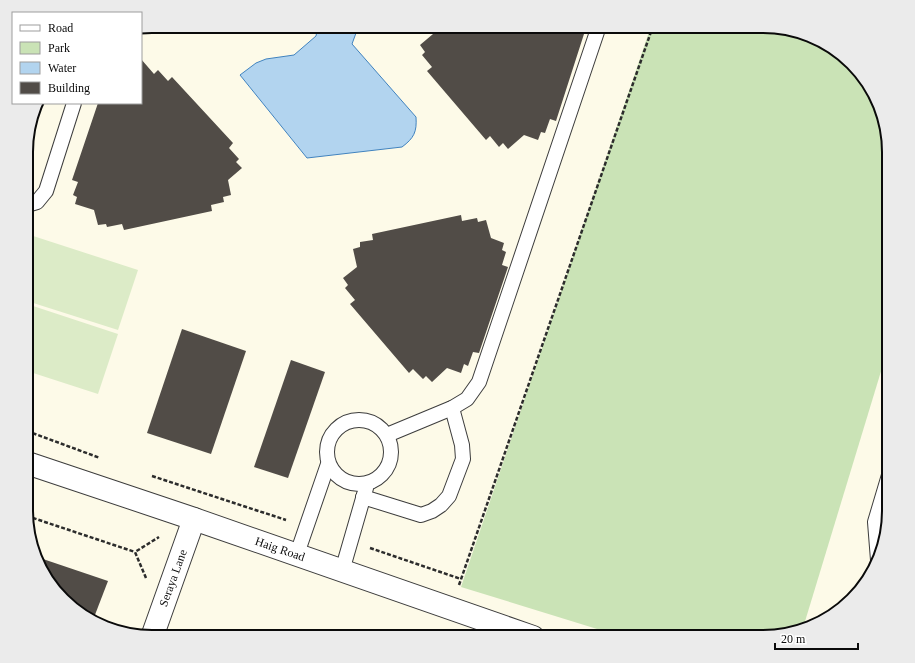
<svg xmlns="http://www.w3.org/2000/svg" width="915" height="663" font-family="'Times New Roman',serif">
<style>
.green{fill:#cae3b6}
.pitch{fill:#dcebc7}
.water{fill:#b2d4ef;stroke:#4183bf}
.building{fill:#514c47}
.lines{fill:none;stroke-linecap:round;stroke-linejoin:round}
.service-casing{stroke:#3d3d3d;stroke-width:16}
.minor-casing{stroke:#3d3d3d;stroke-width:24}
.tertiary-casing{stroke:#3d3d3d;stroke-width:24}
.path{stroke:#2c2c2c;stroke-width:2.5;stroke-dasharray:4 2;stroke-linecap:butt}
.service{stroke:#fff;stroke-width:14}
.minor{stroke:#fff;stroke-width:22}
.tertiary{stroke:#fff;stroke-width:22}
.labels{text-anchor:middle;stroke-width:4;stroke-linejoin:round;paint-order:stroke}
.street-label{font-size:12px;fill:#0a0a0a;stroke:#fff}
.rim{fill:none;stroke:#0a0a0a;stroke-width:2}
</style>
<rect width="100%" height="100%" fill="#fdfae8"/>
<polygon class="green" points="651,26 771,26 811,36 840,52 876,96 889,144 889,345 803,628 763,637 623,637 461,587"/>
<g class="pitch">
<polygon points="27,234 138,270 118,330 27,301"/>
<polygon points="27,304 118,334 98,394 27,371"/>
</g>
<path class="water" d="M 318,26 L 355,26 L 356,33 L 352,44 L 416,117 C 417,132 414,138 402,147 L 307,158 L 240,75 L 256,63 L 266,59 L 294,55 L 316,36 Z"/>
<g class="building">
<polygon points="432,26 581,26 579,32 584,34 556,121 550,119 545,133 541,132 538,140 524,135 508,149 503,143 499,147 490,136 486,140 427,71 432,67 422,55 425,52 420,45 433,34"/>
<polygon points="141,59 154,74 158,70 168,81 172,77 233,143 229,148 239,159 236,162 242,168 228,180 231,195 223,197 224,202 211,205 212,211 124,230 122,224 107,227 106,224 98,225 94,210 75,204 77,197 73,195 78,182 72,180 98,103 141,103"/>
<polygon points="461,215 462,221 477,218 478,222 486,220 491,238 504,243 502,250 506,252 502,265 508,267 479,353 473,352 468,366 464,364 461,373 447,368 432,382 426,376 423,379 413,369 409,373 350,304 355,300 345,288 348,285 343,278 357,267 353,249 360,247 360,242 373,240 372,234"/>
<polygon points="182,329 246,351 211,454 147,433"/>
<polygon points="291,360 325,372 288,478 254,467"/>
<polygon points="37,557 108,581 93,620 75,611 43,574"/>
</g>
<g class="lines">
<g class="service-casing">
<g id="service">
<polyline points="27,205 37,202 46,191 74,103"/>
<circle cx="359" cy="452" r="32"/>
<polyline points="387,435 452,408 467,399 479,382 599,26"/>
<polyline points="363,497 421,515 432,511 441,505 449,496 463,459 462,445 452,408"/>
<polyline points="297,554 328,464"/>
<polyline points="878,560 875,522 889,475"/>
<polyline points="342,571 366,488"/>
</g>
</g>
<g class="minor-casing">
<polyline id="minor" points="152,637 194,519"/>
</g>
<g class="tertiary-casing">
<polyline id="tertiary" points="27,463 194,519 533,637"/>
</g>
<g class="path">
<polyline points="27,431 100,458"/>
<polyline points="152,476 286,520"/>
<polyline points="27,516 135,552"/>
<polyline points="370,548 461,579"/>
<polyline points="146,578 135,552 159,537"/>
<polyline points="459,585 653,26"/>
</g>
<use href="#service" class="service"/>
<use href="#minor" class="minor"/>
<use href="#tertiary" class="tertiary"/>
</g>
<g class="labels">
<g class="street-label">
<text transform="translate(280 549) rotate(19)" y="4">Haig Road</text>
<text transform="translate(173 578) rotate(-70)" y="4">Seraya Lane</text>
</g>
</g>
<path d="M0 0H915V663H0ZM152 33H763A119 119 0 0 1 882 152V511A119 119 0 0 1 763 630H152A119 119 0 0 1 33 511V152A119 119 0 0 1 152 33Z" fill="#ebebeb" fill-rule="evenodd"/>
<path class="rim" d="M152 33H763A119 119 0 0 1 882 152V511A119 119 0 0 1 763 630H152A119 119 0 0 1 33 511V152A119 119 0 0 1 152 33Z"/>
<rect x="12" y="12" width="130" height="92" fill="#ffffff" stroke="#9d9d9d"/>
<rect x="20" y="25" width="20" height="6" fill="#ffffff" stroke="#9d9d9d"/>
<text x="48" y="32" font-size="12" fill="#0a0a0a">Road</text>
<rect x="20" y="42" width="20" height="12" fill="#cae3b6" stroke="#9d9d9d"/>
<text x="48" y="52" font-size="12" fill="#0a0a0a">Park</text>
<rect x="20" y="62" width="20" height="12" fill="#b2d4ef" stroke="#9d9d9d"/>
<text x="48" y="72" font-size="12" fill="#0a0a0a">Water</text>
<rect x="20" y="82" width="20" height="12" fill="#514c47" stroke="#9d9d9d"/>
<text x="48" y="92" font-size="12" fill="#0a0a0a">Building</text>
<path d="M775 643v6h83v-6" fill="none" stroke="#0a0a0a" stroke-width="2"/>
<text x="781" y="643" font-size="12" fill="#0a0a0a" stroke="#ffffff" stroke-width="3" paint-order="stroke">20 m</text>
</svg>
